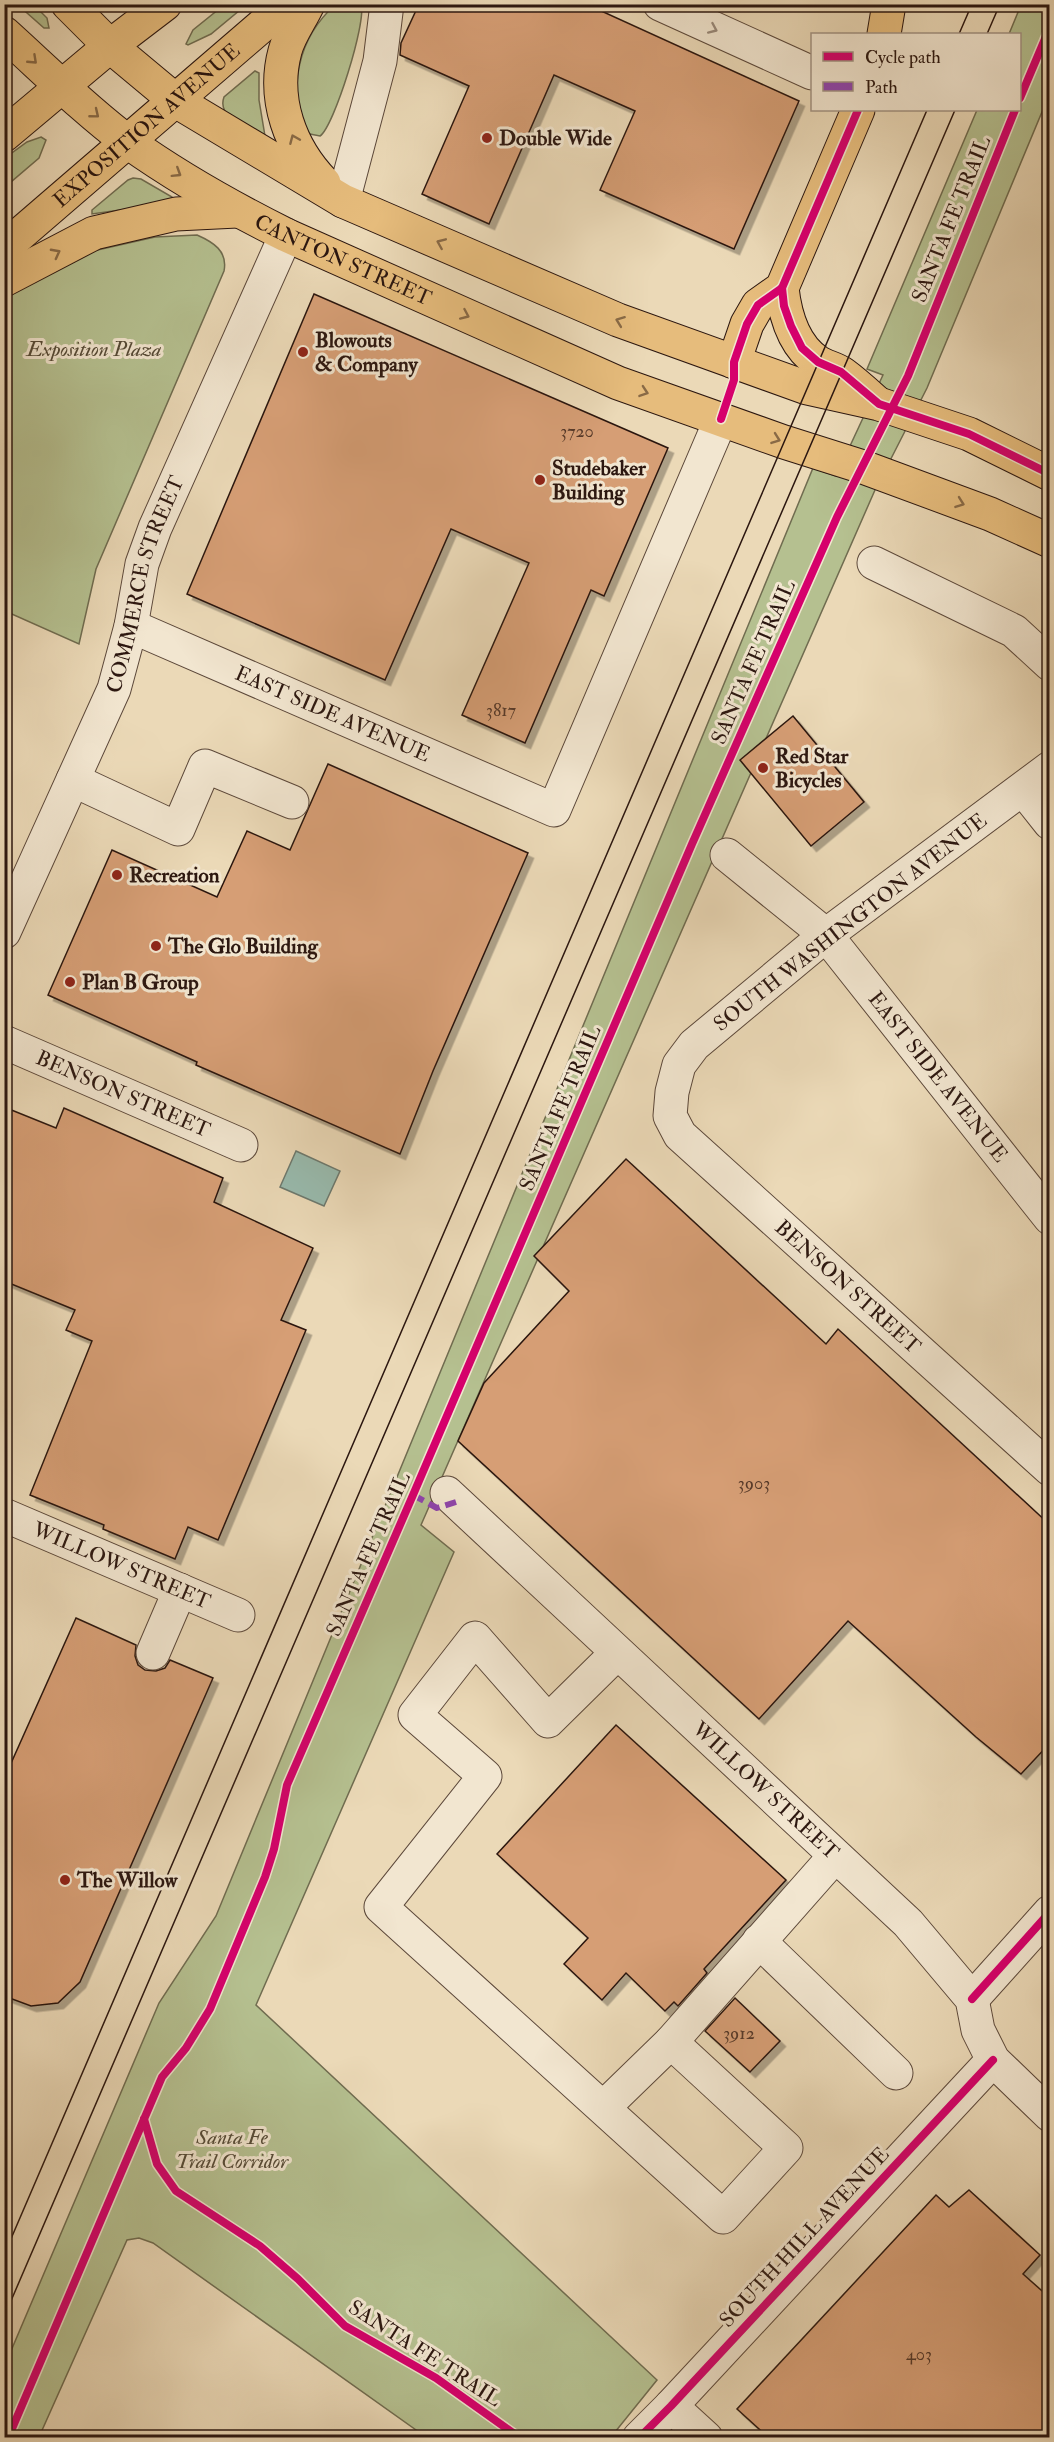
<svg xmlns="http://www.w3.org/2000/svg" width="1054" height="2442" font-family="'IM FELL Double Pica',serif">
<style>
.green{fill:#b5c090;stroke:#706c50;stroke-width:1.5}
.water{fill:#98baad;stroke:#6d796e;stroke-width:1.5}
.building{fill:#d69e74;stroke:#2c1710;stroke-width:1.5;filter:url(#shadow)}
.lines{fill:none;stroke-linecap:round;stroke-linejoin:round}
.minor-casing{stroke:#5c483a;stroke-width:35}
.major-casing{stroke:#2c1710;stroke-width:35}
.minor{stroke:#f2e6d0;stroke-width:33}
.major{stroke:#e6bc7c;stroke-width:33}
.tram{stroke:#2c1710;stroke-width:1.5}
.quiet{stroke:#8e44ad;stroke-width:6;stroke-dasharray:12 6;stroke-linecap:butt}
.cycleway-casing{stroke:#f2e6d0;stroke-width:11}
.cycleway{stroke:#d6006c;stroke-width:8}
.oneway{stroke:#99897a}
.oneway2{stroke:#896a46}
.poi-dot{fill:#8f2418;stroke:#f2e6d0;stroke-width:2}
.labels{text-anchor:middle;stroke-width:6;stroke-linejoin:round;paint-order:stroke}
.number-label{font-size:18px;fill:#563929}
.street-label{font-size:21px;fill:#2c1710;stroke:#f2e6d0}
.poi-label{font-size:21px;font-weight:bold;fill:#2c1710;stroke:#f2e6d0;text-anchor:start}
.park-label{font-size:21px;font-style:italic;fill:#554a36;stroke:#f2e6d0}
</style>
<defs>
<filter id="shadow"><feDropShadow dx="5.5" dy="5.5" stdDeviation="0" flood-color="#0004"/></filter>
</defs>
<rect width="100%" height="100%" fill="#ebd9b7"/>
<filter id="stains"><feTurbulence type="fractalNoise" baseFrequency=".00333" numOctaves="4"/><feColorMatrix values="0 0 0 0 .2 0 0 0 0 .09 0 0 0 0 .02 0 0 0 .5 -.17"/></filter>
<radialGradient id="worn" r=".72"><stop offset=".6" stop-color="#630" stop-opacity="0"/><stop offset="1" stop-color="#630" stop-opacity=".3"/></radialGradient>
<g class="green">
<polygon points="18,5 34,5 47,18 49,28 44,28"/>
<polygon points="224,5 246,5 211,34 188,45 186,44 193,30"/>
<path d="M 335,5 L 361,5 C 367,20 334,127 320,136 L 305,133 C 288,87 298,38 335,5 Z"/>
<polygon points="1021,5 1049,5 1049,95 927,388 875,490 421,1525 454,1552 256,2005 657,2380 611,2437 426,2437 153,2243 139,2238 127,2240 39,2437 5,2438 5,2365 159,2003 216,1916 813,468 836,476 883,375 867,369 977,110 1020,110 1020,34 1009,34"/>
<path d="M 255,71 L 259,73 L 259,100 L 265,136 C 250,128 216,119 224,97 Z"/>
<polygon points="41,137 46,140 39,158 5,187 5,158 27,142"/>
<polygon points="133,178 141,179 172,197 173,200 169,203 92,214 92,210 128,180"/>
<path d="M 197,235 C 213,242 228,251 224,271 L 96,569 L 79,644 L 5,611 L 5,293 L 93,251 L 155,237 Z"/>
</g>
<polygon class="water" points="296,1151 340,1171 324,1206 280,1187"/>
<g class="building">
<polygon points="419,4 586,4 799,101 734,249 600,190 635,111 554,75 489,224 422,194 469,86 400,55 401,43"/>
<polygon points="314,294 668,448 604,596 591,590 525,743 462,715 529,563 451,529 385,680 187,594"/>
<polygon points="793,716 864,802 811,846 740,760"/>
<polygon points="328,764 528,853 433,1071 400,1154 196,1065 197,1062 48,995 112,850 217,897 247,831 290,850"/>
<polygon points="4,1107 56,1128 64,1108 223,1178 214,1202 313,1248 281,1320 306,1330 218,1540 188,1527 175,1559 103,1529 104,1525 30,1495 92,1341 66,1330 75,1310 4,1281"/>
<polygon points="626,1159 826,1344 838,1329 1050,1525 1050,1743 1021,1774 976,1737 848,1621 759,1719 458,1441 484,1383 569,1291 534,1256"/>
<polygon points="76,1618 136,1645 135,1656 138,1665 145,1670 156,1671 165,1668 170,1660 213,1678 80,1982 58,2003 31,2006 4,1996 4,1779"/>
<polygon points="616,1725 786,1880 704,1969 707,1973 678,2006 674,2002 665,2011 626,1973 602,2000 564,1964 588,1938 497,1854"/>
<polygon points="735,1998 780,2041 750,2072 705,2031"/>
<polygon points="969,2190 1040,2255 1023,2274 1050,2298 1050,2438 769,2438 737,2409 936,2195 949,2207"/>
</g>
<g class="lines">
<g class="minor-casing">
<g id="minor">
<polyline points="660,4 812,73"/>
<polyline points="343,201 380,61 387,4"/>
<polyline points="874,563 1014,631 1050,664"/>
<path id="s1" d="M 131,626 L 554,810 L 721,419"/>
<path id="s2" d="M 1050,768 L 826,935 L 694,1045 L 679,1065 L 672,1092 L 670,1116 L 680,1135 L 1050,1469"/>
<polyline points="73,780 178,829 205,766 292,802"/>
<polyline points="1023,789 1050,823"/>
<path id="s3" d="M 727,855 L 826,935 L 1050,1218"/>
<path id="s4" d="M 4,932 L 114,689 L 131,626 L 142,564 L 155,528 L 286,235"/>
<path id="s5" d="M 4,1042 L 241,1145"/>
<path id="s6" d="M 447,1493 L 908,1923 L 972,1999 L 978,2030 L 993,2060 L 1050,2115"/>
<path id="s7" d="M 4,1515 L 238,1615"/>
<polyline points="153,1653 180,1590"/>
<polyline points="759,1941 896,2073"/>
<polyline points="972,1999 1050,1912"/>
<polyline points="671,2042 835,1856"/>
<polyline points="603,2108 671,2042 786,2148 723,2217 381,1907 485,1776 415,1715 475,1638 548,1721 617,1653"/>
<polyline points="671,2406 706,2438"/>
<polyline points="639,2438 671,2406 993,2060"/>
</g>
</g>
<g class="major-casing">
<g id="major">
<polyline points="68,4 110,46 176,101 343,201 618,320 807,388 879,404 969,434 1050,474"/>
<path d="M 308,4 C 301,19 289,35 285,51 C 272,99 290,148 324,183"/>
<path id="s8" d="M 4,33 C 45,70 84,109 128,142 C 177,177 232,208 286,235 L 618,383 L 784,442 L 863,467 L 990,514 L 1050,541"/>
<polyline points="884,34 889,4"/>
<polyline points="4,135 110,46 165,4"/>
<path id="s9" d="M 4,248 L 287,4"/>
<polyline points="4,280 94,233 176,214 237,211"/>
<path d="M 782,288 C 785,315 794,346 818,362 C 825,367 835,368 843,374 C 854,382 865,392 875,401"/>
<polyline points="734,362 747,324 758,305 782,288 858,110"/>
</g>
</g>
<use href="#minor" class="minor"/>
<use href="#major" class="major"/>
<g class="tram">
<polyline points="959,34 972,4"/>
<polyline points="987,34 1000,4"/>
<polyline points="4,2255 927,110"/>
<polyline points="4,2317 955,110"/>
</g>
<polyline class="quiet" points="413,1495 437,1508 456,1502"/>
<g class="cycleway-casing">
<g id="cycleway">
<polyline points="1020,98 1050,27"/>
<polyline points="782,288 784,306 791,326 802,348 818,362 841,372 879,404 969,434 1050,474"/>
<polyline points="721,419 734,380 734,362 747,324 758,305 782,288 858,110"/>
<polyline points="972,1999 1050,1912"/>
<polyline points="144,2119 157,2164 176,2191 260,2246 298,2279 345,2326 436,2378 520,2438"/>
<polyline points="8,2438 162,2077 186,2048 210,2009 265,1877 274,1849 287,1785 413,1495 692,844 837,517 908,376 1015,110"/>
<polyline points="639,2438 671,2406 993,2060"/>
</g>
</g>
<use href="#cycleway" class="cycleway"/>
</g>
<defs><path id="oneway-chevron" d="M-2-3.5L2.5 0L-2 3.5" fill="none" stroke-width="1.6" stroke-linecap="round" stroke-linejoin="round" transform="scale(1.5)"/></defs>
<use class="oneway" href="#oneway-chevron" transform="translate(713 29) rotate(24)"/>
<g class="oneway2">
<use href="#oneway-chevron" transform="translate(33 60) rotate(43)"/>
<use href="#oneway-chevron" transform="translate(95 114) rotate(39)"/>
<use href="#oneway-chevron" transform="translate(294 139) rotate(-113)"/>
<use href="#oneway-chevron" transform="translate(177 173) rotate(32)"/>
<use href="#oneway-chevron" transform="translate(441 243) rotate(-157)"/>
<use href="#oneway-chevron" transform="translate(56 253) rotate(-28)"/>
<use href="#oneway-chevron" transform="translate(465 315) rotate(24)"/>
<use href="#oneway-chevron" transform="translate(620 321) rotate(-159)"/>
<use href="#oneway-chevron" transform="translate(644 392) rotate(19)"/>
<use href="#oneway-chevron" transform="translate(776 439) rotate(20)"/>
<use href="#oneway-chevron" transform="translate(960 503) rotate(20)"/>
</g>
<g class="poi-dot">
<circle cx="487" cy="138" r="6"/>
<circle cx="303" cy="352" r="6"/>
<circle cx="540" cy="480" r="6"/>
<circle cx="763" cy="768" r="6"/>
<circle cx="117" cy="875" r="6"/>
<circle cx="156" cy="946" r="6"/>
<circle cx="70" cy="982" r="6"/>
<circle cx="65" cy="1880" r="6"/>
</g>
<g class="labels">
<g class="number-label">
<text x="577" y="437">3720</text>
<text x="501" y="716">3817</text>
<text x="754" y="1489">3903</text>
<text x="739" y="2039">3912</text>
<text x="919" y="2360">403</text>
</g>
<g class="street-label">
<text dy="7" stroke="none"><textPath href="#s9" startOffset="188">EXPOSITION AVENUE</textPath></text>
<text transform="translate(951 219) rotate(-68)" y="7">SANTA FE TRAIL</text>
<text dy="7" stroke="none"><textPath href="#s8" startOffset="411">CANTON STREET</textPath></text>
<text dy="7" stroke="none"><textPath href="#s4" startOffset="376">COMMERCE STREET</textPath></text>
<text transform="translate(753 662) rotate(-66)" y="7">SANTA FE TRAIL</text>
<text dy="7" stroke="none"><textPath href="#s1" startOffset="220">EAST SIDE AVENUE</textPath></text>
<text transform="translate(850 922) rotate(-38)" y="7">SOUTH WASHINGTON AVENUE</text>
<text dy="7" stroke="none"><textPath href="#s3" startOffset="308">EAST SIDE AVENUE</textPath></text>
<text dy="7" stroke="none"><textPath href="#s5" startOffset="130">BENSON STREET</textPath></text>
<text transform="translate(560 1108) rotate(-67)" y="7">SANTA FE TRAIL</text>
<text dy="7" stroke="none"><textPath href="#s2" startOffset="776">BENSON STREET</textPath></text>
<text transform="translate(368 1554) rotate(-66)" y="7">SANTA FE TRAIL</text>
<text dy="7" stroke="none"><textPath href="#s7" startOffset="128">WILLOW STREET</textPath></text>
<text dy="7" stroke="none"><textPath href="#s6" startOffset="436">WILLOW STREET</textPath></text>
<text transform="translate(804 2237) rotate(-47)" y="7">SOUTH HILL AVENUE</text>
<text transform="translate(425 2353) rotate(33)" y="7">SANTA FE TRAIL</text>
</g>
<g class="poi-label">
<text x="499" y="145">Double Wide</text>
<text x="315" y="347">Blowouts<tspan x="315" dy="24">&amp; Company</tspan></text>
<text x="552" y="475">Studebaker<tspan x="552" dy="24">Building</tspan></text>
<text x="775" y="763">Red Star<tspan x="775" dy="24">Bicycles</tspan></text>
<text x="129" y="882">Recreation</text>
<text x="168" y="953">The Glo Building</text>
<text x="82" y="989">Plan B Group</text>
<text x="77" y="1887">The Willow</text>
</g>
<g class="park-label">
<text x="94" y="356">Exposition Plaza</text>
<text x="232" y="2144">Santa Fe<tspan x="232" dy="24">Trail Corridor</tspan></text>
</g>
</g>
<rect width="1054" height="2442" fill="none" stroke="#ebd9b7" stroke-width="24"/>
<rect x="6" y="6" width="1042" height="2430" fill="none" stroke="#2c1710" stroke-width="3"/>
<rect x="12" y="12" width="1030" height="2418" fill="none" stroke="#2c1710" stroke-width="1.5"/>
<rect x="811" y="33" width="210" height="78" fill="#f2e6d0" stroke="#a39383" stroke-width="1.5"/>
<rect x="823" y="52" width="30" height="9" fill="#d6006c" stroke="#a39383" stroke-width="1.5"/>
<text x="865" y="63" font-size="18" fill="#2c1710">Cycle path</text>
<rect x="823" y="82" width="30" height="9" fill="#8e44ad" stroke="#a39383" stroke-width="1.5"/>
<text x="865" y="93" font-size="18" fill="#2c1710">Path</text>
<rect width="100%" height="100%" filter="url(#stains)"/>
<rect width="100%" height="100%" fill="url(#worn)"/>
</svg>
